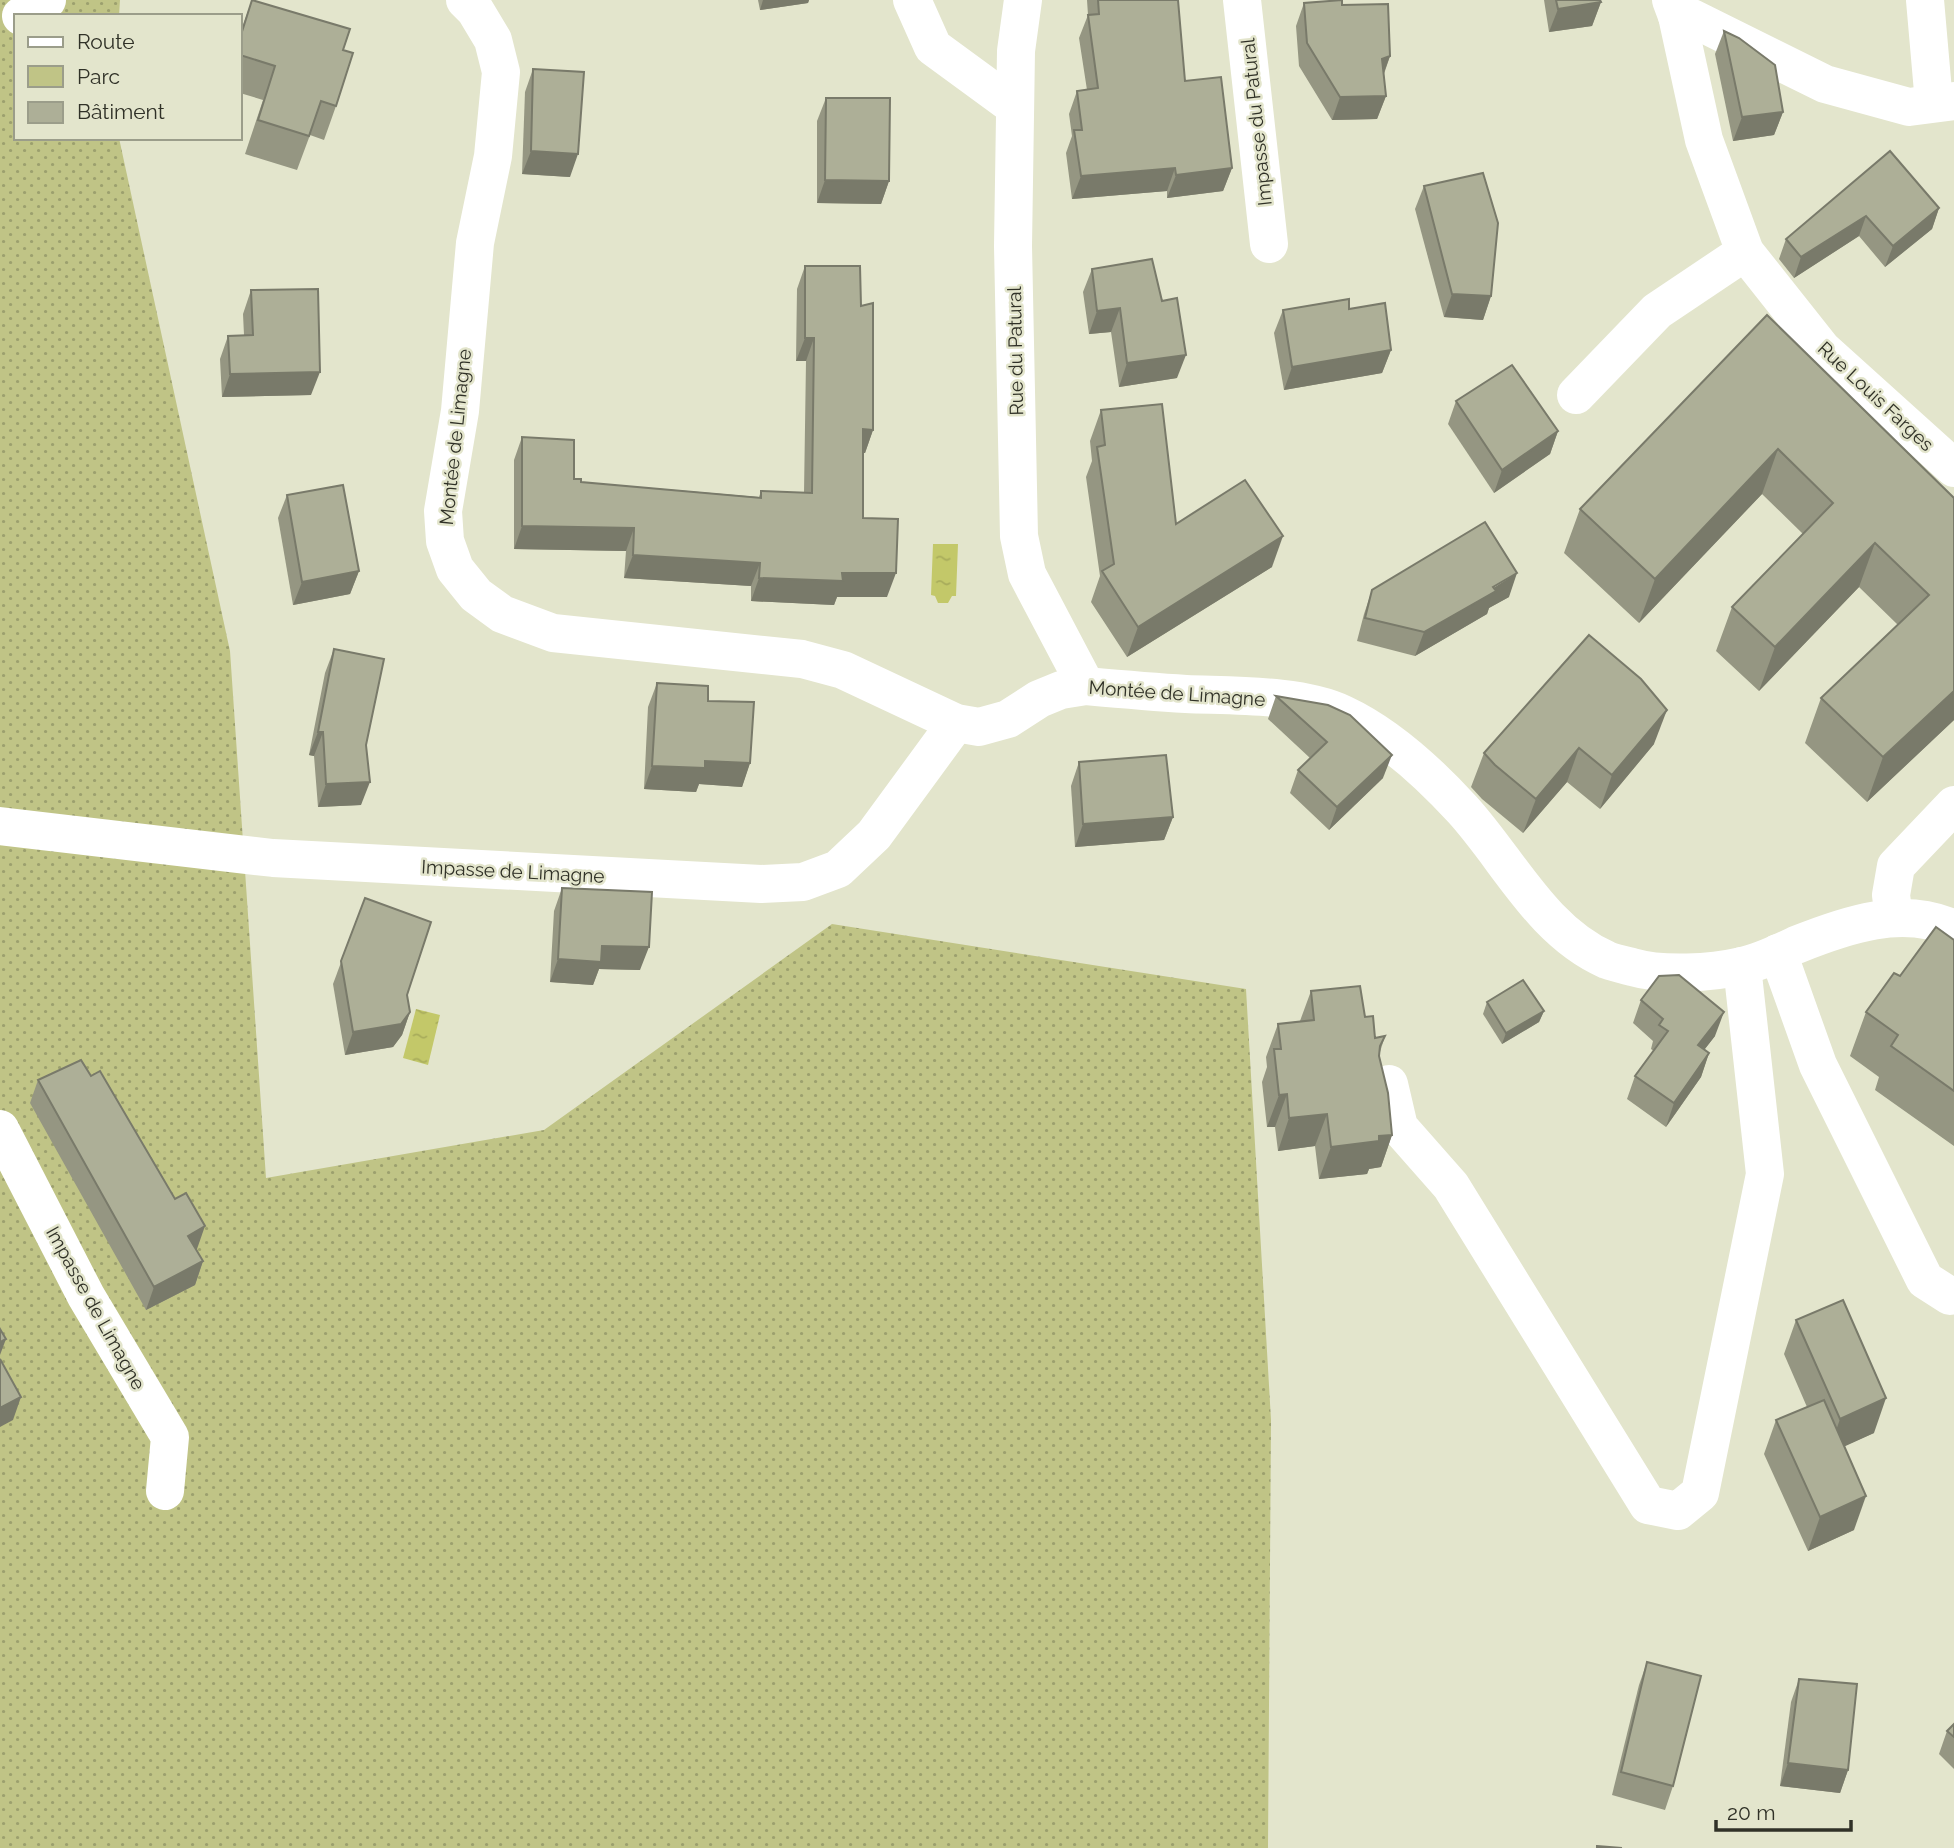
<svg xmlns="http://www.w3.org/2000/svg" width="1954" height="1848" font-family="Raleway,sans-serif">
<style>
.green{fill:url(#green-dots)}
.water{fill:url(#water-ripples)}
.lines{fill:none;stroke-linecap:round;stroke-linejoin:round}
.minor{stroke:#fff;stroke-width:38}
.wall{fill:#959682}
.shaded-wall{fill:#797a6a}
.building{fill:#adaf97;stroke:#797a6a;stroke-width:2}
.labels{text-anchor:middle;stroke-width:5;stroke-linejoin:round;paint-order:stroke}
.street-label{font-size:19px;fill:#303127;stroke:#e3e5cc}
</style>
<defs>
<pattern id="green-dots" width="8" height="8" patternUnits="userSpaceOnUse" patternTransform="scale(1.75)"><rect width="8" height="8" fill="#c0c486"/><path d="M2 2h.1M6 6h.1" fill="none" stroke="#9ca06e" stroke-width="1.8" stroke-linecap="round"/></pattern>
<pattern id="water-ripples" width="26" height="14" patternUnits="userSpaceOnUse" patternTransform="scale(1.75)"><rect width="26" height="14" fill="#c3c869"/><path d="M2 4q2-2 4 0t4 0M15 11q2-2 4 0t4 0" fill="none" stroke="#a8ac5b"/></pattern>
</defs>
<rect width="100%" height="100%" fill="#e3e5cc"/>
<polygon class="green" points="0,0 120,0 119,16 16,16 16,138 119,138 230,651 266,1178 544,1130 832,924 1246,989 1271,1420 1268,1848 0,1848"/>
<g class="water">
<polygon points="933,544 958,544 956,596 952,596 948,603 938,603 935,596 931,595"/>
<polygon points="416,1009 440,1015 428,1065 403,1058"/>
</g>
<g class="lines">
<g class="minor">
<path d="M 465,0 L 475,10 L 493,40 L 501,72 L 493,156 L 475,243 L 460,411 L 443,511 L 445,541 L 455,569 L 476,595 L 502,614 L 553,633 L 802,659 L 843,670 L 956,723 L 979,727 L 1008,719 L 1039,699 L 1061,690 L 1086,686 C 1119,689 1153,692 1186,694 C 1232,696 1302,694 1343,714 C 1388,735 1428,772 1462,809 C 1508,859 1541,931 1607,960 C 1615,963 1624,965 1632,967 C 1663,976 1711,973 1742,966 C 1761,962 1779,953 1796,945 C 1846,925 1903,905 1954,929"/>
<polyline points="912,0 933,47 1015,107"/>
<polyline points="1023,0 1016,51 1013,246 1019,536 1027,574 1086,686"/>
<polyline points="1242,0 1269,244"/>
<polyline points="1671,0 1677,16 1692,18 1825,84 1909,107 1954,101"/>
<polyline points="1925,0 1934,103"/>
<polyline points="21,16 47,0"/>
<polyline points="1677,16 1704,140 1745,252 1822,349 1954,468"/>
<polyline points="1576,395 1657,311 1745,252"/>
<polyline points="0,826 273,858 761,884 803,882 838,869 874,835 956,723"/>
<polyline points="1894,918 1891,895 1896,866 1954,805"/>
<polyline points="1778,953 1818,1065 1925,1280 1950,1296 1954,1295"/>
<polyline points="1389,1084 1399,1127 1451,1186 1648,1505 1678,1511 1700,1493 1765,1174 1742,966"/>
<polyline points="0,1129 86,1296 170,1437 165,1491"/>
</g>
</g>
<g class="wall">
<polygon points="252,0 336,106 324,140 310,135 297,170 245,154 263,100 240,93 240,33"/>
<polygon points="758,0 809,0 808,3 760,10"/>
<polygon points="1087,0 1178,0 1185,81 1232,168 1223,191 1167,198 1167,191 1072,199 1066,153 1072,136 1069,114 1077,91 1087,90 1079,38 1088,15"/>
<polygon points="1544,0 1600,0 1601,2 1592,26 1549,32"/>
<polygon points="1304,3 1342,5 1390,56 1384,74 1386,96 1377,119 1332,120 1299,66 1296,26"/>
<polygon points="1724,31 1783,112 1774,135 1733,141 1715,54"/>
<polygon points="533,69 570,177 522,174 525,92"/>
<polygon points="826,98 889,181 881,204 817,203 817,121"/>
<polygon points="1890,151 1939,208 1932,229 1885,267 1859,236 1794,278 1779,259 1786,239"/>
<polygon points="1424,186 1491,296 1483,320 1444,317 1415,209"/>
<polygon points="805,266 861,306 873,430 865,453 863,453 863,518 887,597 837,597 834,605 751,601 751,586 624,578 626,551 514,549 514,460 522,437 574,479 581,482 759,497 761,491 804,493 806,361 796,361 797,289"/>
<polygon points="1092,269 1177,378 1119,387 1111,332 1089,334 1083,292"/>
<polygon points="251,290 311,395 222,397 220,359 228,336 244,335 243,314"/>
<polygon points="1349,309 1391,350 1382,373 1284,390 1274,333 1283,310"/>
<polygon points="1767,315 1954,498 1954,720 1867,802 1805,743 1821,698 1898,625 1859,587 1759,691 1716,651 1732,607 1803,534 1762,494 1639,623 1564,553 1580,509"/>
<polygon points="1456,401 1558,431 1550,454 1494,493 1448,424"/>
<polygon points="1101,410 1176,524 1272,567 1127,657 1091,602 1100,576 1086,477 1092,461 1090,441"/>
<polygon points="287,495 359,571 350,594 293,605 278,518"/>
<polygon points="1372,590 1509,597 1489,608 1487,614 1415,656 1357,641 1364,614"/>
<polygon points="334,649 366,745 361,805 318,807 314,756 309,755 325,673"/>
<polygon points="657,683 708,701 750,763 742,787 699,784 696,792 644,789 648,707"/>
<polygon points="1276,696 1383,778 1329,830 1290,793 1298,770 1310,758 1268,719"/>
<polygon points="1654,744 1600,809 1567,782 1523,833 1482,799 1471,787 1484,753"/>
<polygon points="1079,762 1173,817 1164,840 1075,847 1071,786"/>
<polygon points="562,888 640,970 599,969 593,985 550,982 554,911"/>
<polygon points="365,898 407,995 410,1012 402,1035 393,1047 345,1055 333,984"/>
<polygon points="1954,940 1954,1146 1875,1090 1879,1077 1850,1056 1866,1012 1900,976"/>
<polygon points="1311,991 1365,1017 1375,1038 1385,1036 1380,1052 1379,1056 1392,1135 1381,1167 1369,1169 1367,1174 1319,1179 1315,1146 1278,1151 1275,1127 1267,1127 1262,1082 1267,1067 1266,1057 1278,1024 1300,1021"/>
<polygon points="1641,1000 1715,1036 1704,1050 1709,1053 1701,1077 1666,1127 1627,1099 1635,1076 1654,1051 1651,1049 1653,1041 1633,1023"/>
<polygon points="1487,1002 1544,1011 1539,1022 1502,1044 1483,1014"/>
<polygon points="38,1080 197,1249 196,1250 203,1261 195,1285 146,1310 30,1103"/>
<polygon points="1796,1320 1874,1433 1844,1446 1854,1530 1808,1551 1764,1454 1776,1420 1807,1407 1784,1354"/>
<polygon points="1647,1662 1673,1786 1665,1810 1612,1795 1639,1685"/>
<polygon points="1799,1679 1848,1770 1840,1793 1780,1786 1791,1702"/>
<polygon points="1954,1724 1954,1769 1939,1754 1947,1731"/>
</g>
<g class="shaded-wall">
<polygon points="763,0 809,0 808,3 760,10"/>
<polygon points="1601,2 1592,26 1549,32 1558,9"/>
<polygon points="1390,56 1382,78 1382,59"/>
<polygon points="1386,96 1377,119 1332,120 1340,97"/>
<polygon points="1783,112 1774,135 1733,141 1742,117"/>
<polygon points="531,151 578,154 570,177 522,174"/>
<polygon points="1175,168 1167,191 1072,199 1081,176"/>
<polygon points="1232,168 1223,191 1167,198 1176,175"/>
<polygon points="825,180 889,181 881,204 817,203"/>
<polygon points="1939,208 1932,229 1885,267 1893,246"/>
<polygon points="1866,216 1859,236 1794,278 1801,257"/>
<polygon points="1452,294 1491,296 1483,320 1444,317"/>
<polygon points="1120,308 1111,332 1089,334 1097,311"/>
<polygon points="805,338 814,338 806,361 796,361"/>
<polygon points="1391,350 1382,373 1284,390 1292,367"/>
<polygon points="1186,355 1177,378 1119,387 1127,363"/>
<polygon points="320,372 311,395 222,397 230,374"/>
<polygon points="863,429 873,430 865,453 855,453"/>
<polygon points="1558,431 1550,454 1494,493 1502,470"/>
<polygon points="1778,449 1762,494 1639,623 1655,579"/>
<polygon points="522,526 634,528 626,551 514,549"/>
<polygon points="1283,536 1272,567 1127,657 1138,627"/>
<polygon points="1875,543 1859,587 1759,691 1775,647"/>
<polygon points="633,555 760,563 751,586 624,578"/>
<polygon points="359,571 350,594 293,605 302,582"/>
<polygon points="842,573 896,573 887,597 837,597 834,605 751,601 759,578"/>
<polygon points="1517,573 1509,597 1489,608 1487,614 1415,656 1424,632"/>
<polygon points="1954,691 1954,720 1867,802 1883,757"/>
<polygon points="1667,710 1654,744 1600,809 1612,775"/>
<polygon points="318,732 323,732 314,756 309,755"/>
<polygon points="1579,748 1567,782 1523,833 1536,799"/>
<polygon points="1392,755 1383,778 1329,830 1337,807"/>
<polygon points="705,761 750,763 742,787 699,784 696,792 644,789 652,766"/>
<polygon points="370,782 361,805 318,807 326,784"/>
<polygon points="1173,817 1164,840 1075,847 1083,824"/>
<polygon points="602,946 649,947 640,970 599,969 593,985 550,982 558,959"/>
<polygon points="1544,1011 1539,1022 1502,1044 1506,1033"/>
<polygon points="410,1012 402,1035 393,1047 345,1055 353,1032"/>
<polygon points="1724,1012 1715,1036 1690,1068 1698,1045"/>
<polygon points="1709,1053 1701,1077 1666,1127 1674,1103"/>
<polygon points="1287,1094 1275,1127 1267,1127 1279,1095"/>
<polygon points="1327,1114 1315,1146 1278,1151 1289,1118"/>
<polygon points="1392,1135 1381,1167 1369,1169 1367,1174 1319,1179 1331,1147 1379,1136"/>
<polygon points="205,1226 197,1249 179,1259 188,1236"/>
<polygon points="203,1261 195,1285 146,1310 154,1287"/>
<polygon points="6,1339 0,1355 0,1342"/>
<polygon points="21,1397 13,1420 0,1427 0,1408"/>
<polygon points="1886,1398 1874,1433 1828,1454 1840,1419"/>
<polygon points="1866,1496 1854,1530 1808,1551 1820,1517"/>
<polygon points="1788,1763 1848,1770 1840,1793 1780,1786"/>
</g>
<g class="building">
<polygon points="252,0 350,29 343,50 353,53 336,106 321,101 309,136 258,120 275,66 240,55 240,38"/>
<polygon points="1098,0 1178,0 1185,81 1221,77 1232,168 1176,175 1175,168 1081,176 1074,130 1082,130 1077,91 1098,88 1088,15 1099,14"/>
<polygon points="1342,0 1342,5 1388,4 1390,56 1382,59 1386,96 1340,97 1307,43 1304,3"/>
<polygon points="1556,0 1600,0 1601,2 1558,9"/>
<polygon points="1724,31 1739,38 1775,65 1783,112 1742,117"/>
<polygon points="533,69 584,72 578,154 531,151"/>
<polygon points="826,98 890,98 889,181 825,180"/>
<polygon points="1890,151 1939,208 1893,246 1866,216 1801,257 1786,239"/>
<polygon points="1483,173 1498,223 1491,296 1452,294 1424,186"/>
<polygon points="1152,259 1162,301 1177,298 1186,355 1127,363 1120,308 1097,311 1092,269"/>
<polygon points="805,266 860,266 861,306 873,303 873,430 863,429 863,518 898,519 896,573 842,573 843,581 759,578 760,563 633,555 634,528 522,526 522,437 574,440 574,479 581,479 581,482 761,498 761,491 812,493 814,338 805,338"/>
<polygon points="318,289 320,372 230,374 228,336 253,335 251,290"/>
<polygon points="1349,299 1349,309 1385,303 1391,350 1292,367 1283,310"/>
<polygon points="1767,315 1954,498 1954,691 1883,757 1821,698 1929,595 1875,543 1775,647 1732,607 1833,503 1778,449 1655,579 1580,509"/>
<polygon points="1512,365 1558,431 1502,470 1456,401"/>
<polygon points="1162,404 1176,524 1245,480 1283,536 1138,627 1102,571 1114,564 1097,447 1105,445 1101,410"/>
<polygon points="343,485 359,571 302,582 287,495"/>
<polygon points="1485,522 1517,573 1493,587 1496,591 1424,632 1365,618 1372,590"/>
<polygon points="1589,635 1641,679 1667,710 1612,775 1579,748 1536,799 1495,765 1484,753"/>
<polygon points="334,649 384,659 366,745 370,782 326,784 323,732 318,732"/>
<polygon points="657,683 708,686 708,701 754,702 750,763 705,761 705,768 652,766"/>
<polygon points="1276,696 1328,705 1350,715 1392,755 1337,807 1298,770 1327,742"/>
<polygon points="1166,755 1173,817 1083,824 1079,762"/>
<polygon points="562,888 652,892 649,947 602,946 601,962 558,959"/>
<polygon points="365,898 431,922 407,995 410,1012 401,1024 353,1032 341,961"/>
<polygon points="1936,927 1954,940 1954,1091 1891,1046 1898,1035 1866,1012 1894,973 1900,976"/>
<polygon points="1679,975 1724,1012 1698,1045 1709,1053 1674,1103 1635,1076 1668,1031 1659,1025 1663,1019 1641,1000 1659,976"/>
<polygon points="1523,980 1544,1011 1506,1033 1487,1002"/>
<polygon points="1360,986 1365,1017 1373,1016 1375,1038 1385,1036 1380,1046 1379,1056 1388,1093 1392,1135 1379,1136 1379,1141 1331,1147 1327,1114 1289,1118 1287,1094 1279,1095 1274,1049 1281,1049 1278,1024 1314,1020 1311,991"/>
<polygon points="81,1060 91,1076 100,1071 175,1199 186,1193 205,1226 188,1236 203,1261 154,1287 38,1080"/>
<polygon points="1843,1300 1886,1398 1840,1419 1796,1320"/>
<polygon points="0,1329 6,1339 0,1342"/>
<polygon points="0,1359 21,1397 0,1408"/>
<polygon points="1824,1400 1866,1496 1820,1517 1776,1420"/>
<polygon points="1647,1662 1701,1676 1673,1786 1621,1772"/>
<polygon points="1799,1679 1857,1684 1848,1770 1788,1763"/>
<polygon points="1954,1724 1954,1737 1947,1731"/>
<polygon points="1597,1846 1622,1848 1597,1848"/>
</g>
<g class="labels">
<g class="street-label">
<text transform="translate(1256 122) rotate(-96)" y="7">Impasse du Patural</text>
<text transform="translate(1015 351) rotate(-91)" y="7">Rue du Patural</text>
<text transform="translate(1876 396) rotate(43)" y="7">Rue Louis Farges</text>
<text transform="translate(455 437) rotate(-84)" y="7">Montée de Limagne</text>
<text transform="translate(1177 693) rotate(4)" y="7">Montée de Limagne</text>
<text transform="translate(513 871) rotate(3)" y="7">Impasse de Limagne</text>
<text transform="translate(96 1308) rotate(61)" y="7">Impasse de Limagne</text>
</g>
</g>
<rect x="14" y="14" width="228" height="126" fill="#e3e5cc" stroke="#9b9d8a" stroke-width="2"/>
<rect x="28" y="37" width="35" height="10" fill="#ffffff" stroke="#9b9d8a" stroke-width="2"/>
<text x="77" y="49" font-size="21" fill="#303127">Route</text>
<rect x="28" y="66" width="35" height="21" fill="#c0c486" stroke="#9b9d8a" stroke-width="2"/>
<text x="77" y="84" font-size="21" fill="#303127">Parc</text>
<rect x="28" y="102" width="35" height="21" fill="#adaf97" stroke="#9b9d8a" stroke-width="2"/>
<text x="77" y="119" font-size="21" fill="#303127">Bâtiment</text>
<path d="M1716 1820v10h135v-10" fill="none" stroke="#303127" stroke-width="3.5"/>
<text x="1727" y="1820" font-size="21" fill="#303127" stroke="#e3e5cc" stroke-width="5" paint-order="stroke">20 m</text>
</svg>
